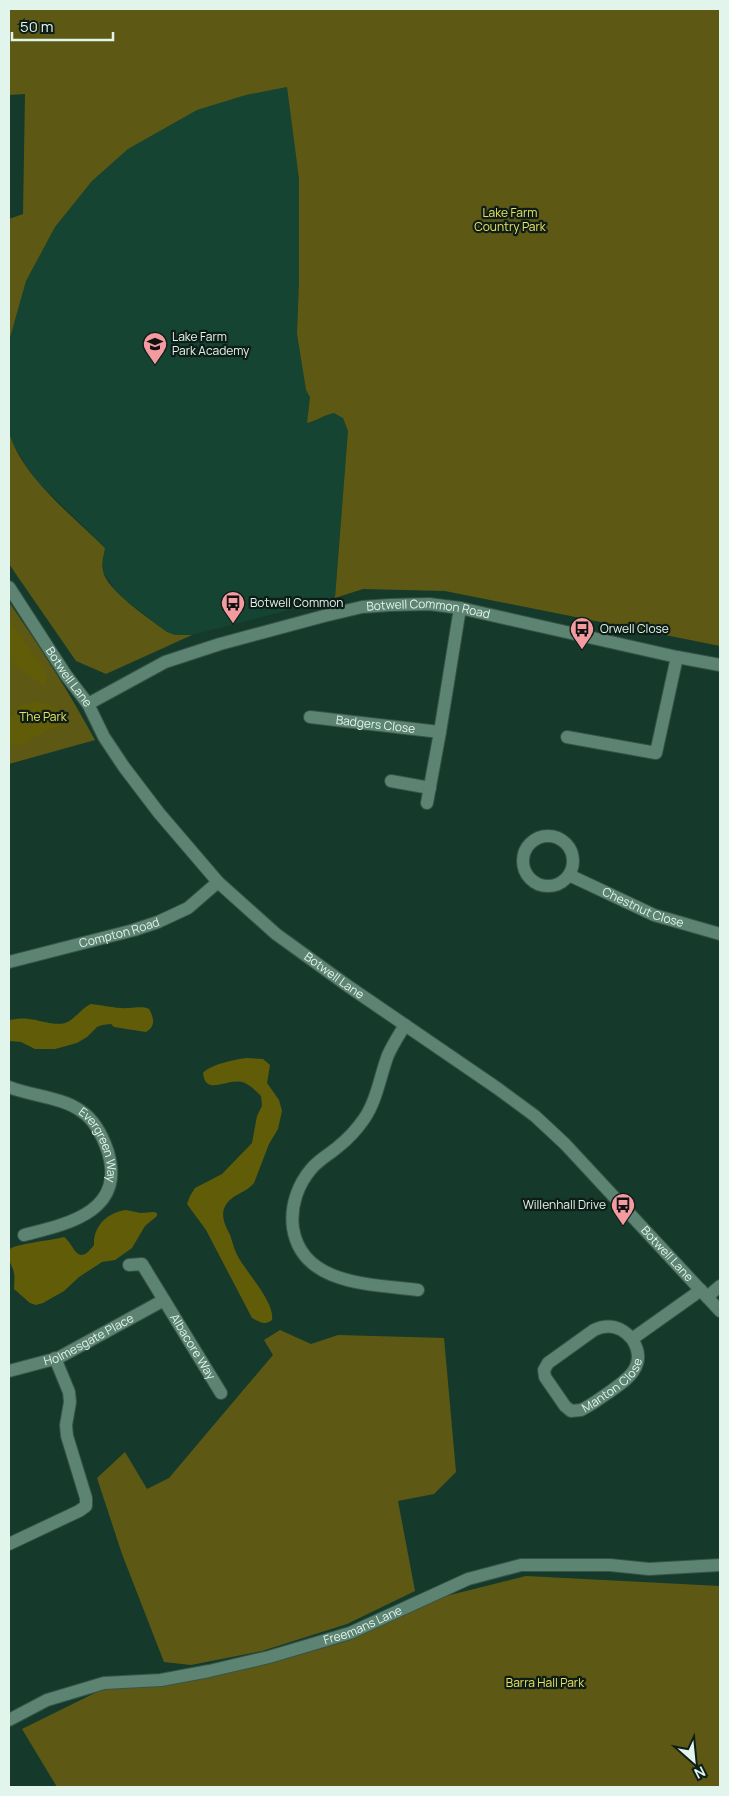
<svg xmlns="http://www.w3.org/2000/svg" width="729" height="1796" font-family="Manrope,sans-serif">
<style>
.built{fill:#154433}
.green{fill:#5d5914}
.forest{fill:#615c08}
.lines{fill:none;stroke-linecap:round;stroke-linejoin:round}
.street-casing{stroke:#365448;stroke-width:14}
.secondary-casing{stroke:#365448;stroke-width:14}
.street{stroke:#5d8372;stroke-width:12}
.secondary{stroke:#5d8372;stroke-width:12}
.labels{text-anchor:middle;stroke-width:4.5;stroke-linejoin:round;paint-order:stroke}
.park-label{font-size:12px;fill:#eae260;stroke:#0e1d17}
.poi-label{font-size:12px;fill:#e1f5ec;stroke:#0e1d17;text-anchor:start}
.street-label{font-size:12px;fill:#e1f5ec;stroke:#0e1d17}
</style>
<rect width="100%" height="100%" fill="#153a2c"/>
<polygon class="built" points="287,87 299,179 299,282 297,334 306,390 310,397 307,423 314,422 323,415 334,413 343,418 348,431 335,598 192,635 175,635 167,632 118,594 103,572 103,559 105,547 35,479 11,442 9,432 9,341 10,333 26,281 55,227 92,181 128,149 197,110 246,95"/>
<g class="green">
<path d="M 9,9 L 720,9 L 720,646 L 445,591 L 363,589 L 335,598 L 348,431 L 343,418 L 334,413 C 323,415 317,421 307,423 L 310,397 L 306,390 L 297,334 L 299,282 L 299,179 L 287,87 L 246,95 L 197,110 L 128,149 L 92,181 L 55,227 L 26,281 L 9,341 L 9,219 L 23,214 L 25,94 L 9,95 Z"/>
<path d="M 9,432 C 20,475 74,517 105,548 C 104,555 101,563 103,571 C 106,590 151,620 167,632 L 175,635 L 192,635 L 106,674 L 76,661 L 9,564 Z"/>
<path d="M 9,602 C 40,647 69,692 95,740 L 9,764 Z"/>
<polygon points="280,1330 311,1344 338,1335 444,1338 456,1472 434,1494 398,1501 415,1591 347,1624 262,1651 191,1665 164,1662 122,1554 97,1478 125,1452 147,1489 169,1478 273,1355 264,1340"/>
<polygon points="526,1576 720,1586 720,1787 57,1787 22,1729 105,1688 272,1662 344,1642 446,1596"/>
</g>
<g class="forest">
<polygon points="9,619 44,669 47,677 45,685 42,685 9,661"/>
<path d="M 32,702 C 45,701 64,711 69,722 L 49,730 L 20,745 L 9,745 L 9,717 L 14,713 L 20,705 Z"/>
<path d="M 91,1004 C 102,1005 118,1009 129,1008 C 137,1008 142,1006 149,1009 C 154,1018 156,1026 146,1032 L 114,1027 L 111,1024 L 102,1025 L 97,1027 L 87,1037 L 77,1043 L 55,1049 L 35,1049 L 21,1042 L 9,1041 L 9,1020 C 16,1019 22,1018 29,1019 C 40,1020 54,1026 65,1023 C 76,1019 81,1008 91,1004 Z"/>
<path d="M 246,1058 L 263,1059 L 270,1065 L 267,1083 L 279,1100 L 282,1111 L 278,1129 L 269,1144 L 254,1183 C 247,1192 234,1194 227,1203 C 219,1214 225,1225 230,1235 C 233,1244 235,1252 240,1260 C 249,1275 275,1303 272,1320 C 264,1326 260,1322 252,1318 L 206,1230 L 187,1204 L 190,1196 L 195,1188 L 222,1174 L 252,1143 L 257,1116 L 262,1106 L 261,1096 C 256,1091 251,1086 245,1083 C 228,1076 206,1098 203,1073 C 211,1064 234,1060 246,1058 Z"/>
<path d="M 126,1210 L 140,1213 L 154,1212 L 157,1213 L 157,1216 L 145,1226 L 132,1248 L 115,1260 L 102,1262 L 79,1277 L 64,1291 L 43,1303 L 36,1305 L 30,1303 L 14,1289 C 14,1284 15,1278 14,1273 C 13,1266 5,1257 9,1250 C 12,1244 55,1240 64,1237 C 75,1245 77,1268 94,1245 C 93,1226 108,1212 126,1210 Z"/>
</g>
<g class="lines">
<g class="street-casing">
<g id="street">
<path id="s1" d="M 310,717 L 440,732"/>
<polyline points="567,737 656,753 677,657"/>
<polyline points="391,781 430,788"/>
<polyline points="427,803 440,732 460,608"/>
<circle cx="548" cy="861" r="25"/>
<path id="s2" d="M 569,875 L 654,915 L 720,934"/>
<path id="s3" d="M 9,962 L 134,930 L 158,922 L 188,908 L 218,882"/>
<path d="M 405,1025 C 399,1035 393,1044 388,1055 C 380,1076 377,1100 364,1119 C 357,1129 349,1138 339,1146 C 330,1154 320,1159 312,1168 C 298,1184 290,1206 293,1228 C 302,1286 373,1284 418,1290"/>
<path id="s4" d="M 9,1087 C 31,1096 62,1097 81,1111 C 95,1120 103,1137 108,1152 C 126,1212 67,1224 24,1235"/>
<path id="s5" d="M 129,1265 L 142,1264 L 221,1393"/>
<polyline points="707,1297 720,1286"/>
<path id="s6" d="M 632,1339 C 622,1327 609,1323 594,1330 L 548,1363 L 544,1370 L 545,1377 L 565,1406 L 571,1411 L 581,1410 C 590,1406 599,1399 608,1393 C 627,1380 649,1365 632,1339 L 701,1290"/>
<path id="s7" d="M 9,1371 L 58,1358 L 164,1300"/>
<polyline points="9,1544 79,1511 86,1506 86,1498 67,1436 66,1425 70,1402 69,1392 55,1358"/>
</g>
</g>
<g class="secondary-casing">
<g id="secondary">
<path id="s8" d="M 9,587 L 66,675 L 88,704 L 104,737 L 124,767 L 159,813 L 218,882 L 276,934 L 348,986 L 497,1088 L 535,1116 L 565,1144 L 720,1311"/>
<path id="s9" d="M 88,704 L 165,662 L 220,644 L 324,616 L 362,607 L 390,605 L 429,604 L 460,608 L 677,657 L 720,665"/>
<path id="s10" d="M 9,1720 L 47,1700 L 104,1683 L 161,1680 L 209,1671 L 269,1657 L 350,1633 L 468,1579 L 521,1565 L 610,1565 L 649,1569 L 720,1565"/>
</g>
</g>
<use href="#street" class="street"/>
<use href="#secondary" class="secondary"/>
</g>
<defs>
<g id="school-pin" transform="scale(1.25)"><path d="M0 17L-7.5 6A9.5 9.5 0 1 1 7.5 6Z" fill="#f49aa1" stroke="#0e1d17"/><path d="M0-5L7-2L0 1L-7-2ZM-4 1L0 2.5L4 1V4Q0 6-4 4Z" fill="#111"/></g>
<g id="bus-pin" transform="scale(1.25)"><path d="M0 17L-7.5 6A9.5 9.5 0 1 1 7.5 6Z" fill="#f49aa1" stroke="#0e1d17"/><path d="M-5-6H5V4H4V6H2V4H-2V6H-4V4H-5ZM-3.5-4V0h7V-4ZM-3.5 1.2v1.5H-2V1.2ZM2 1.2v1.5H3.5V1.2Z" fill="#111"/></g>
</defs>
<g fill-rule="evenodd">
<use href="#school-pin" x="155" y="344"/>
<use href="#bus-pin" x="233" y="603"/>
<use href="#bus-pin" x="582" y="629"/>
<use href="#bus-pin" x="623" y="1205"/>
</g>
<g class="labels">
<g class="park-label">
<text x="510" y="217">Lake Farm<tspan x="510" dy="14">Country Park</tspan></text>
<text x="43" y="721">The Park</text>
<text x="545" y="1687">Barra Hall Park</text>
</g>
<g class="poi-label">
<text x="172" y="341">Lake Farm<tspan x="172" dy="14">Park Academy</tspan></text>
<text x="250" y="607">Botwell Common</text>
<text x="600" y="633">Orwell Close</text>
<text x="606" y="1209" text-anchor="end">Willenhall Drive</text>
</g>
<g class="street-label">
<text dy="4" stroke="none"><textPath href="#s9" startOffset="359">Botwell Common Road</textPath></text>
<text dy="4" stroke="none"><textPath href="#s8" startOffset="108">Botwell Lane</textPath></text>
<text dy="4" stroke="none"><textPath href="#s1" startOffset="66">Badgers Close</textPath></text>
<text dy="4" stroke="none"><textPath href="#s2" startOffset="81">Chestnut Close</textPath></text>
<text dy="4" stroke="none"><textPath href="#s3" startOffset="114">Compton Road</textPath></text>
<text dy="4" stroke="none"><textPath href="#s8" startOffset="512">Botwell Lane</textPath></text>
<text dy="4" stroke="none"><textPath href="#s4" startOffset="116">Evergreen Way</textPath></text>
<text dy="4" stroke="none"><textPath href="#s8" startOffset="948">Botwell Lane</textPath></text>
<text dy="4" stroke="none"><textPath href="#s7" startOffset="86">Holmesgate Place</textPath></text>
<text dy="4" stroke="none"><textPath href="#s5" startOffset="110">Albacore Way</textPath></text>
<text dy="4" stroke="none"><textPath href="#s6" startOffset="208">Manton Close</textPath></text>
<text dy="4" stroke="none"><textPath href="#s10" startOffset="369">Freemans Lane</textPath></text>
</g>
</g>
<rect width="729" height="1796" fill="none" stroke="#e1f5ec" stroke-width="20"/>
<g transform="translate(694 1761) rotate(153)" stroke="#0e1d17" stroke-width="4" paint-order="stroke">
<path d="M0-4L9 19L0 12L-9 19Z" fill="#e1f5ec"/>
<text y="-8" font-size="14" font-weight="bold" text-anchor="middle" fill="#e1f5ec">N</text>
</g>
<path d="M12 32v8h101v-8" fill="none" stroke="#e1f5ec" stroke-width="2.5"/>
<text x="20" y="32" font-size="15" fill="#e1f5ec" stroke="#0e1d17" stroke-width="4" paint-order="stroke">50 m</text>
</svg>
